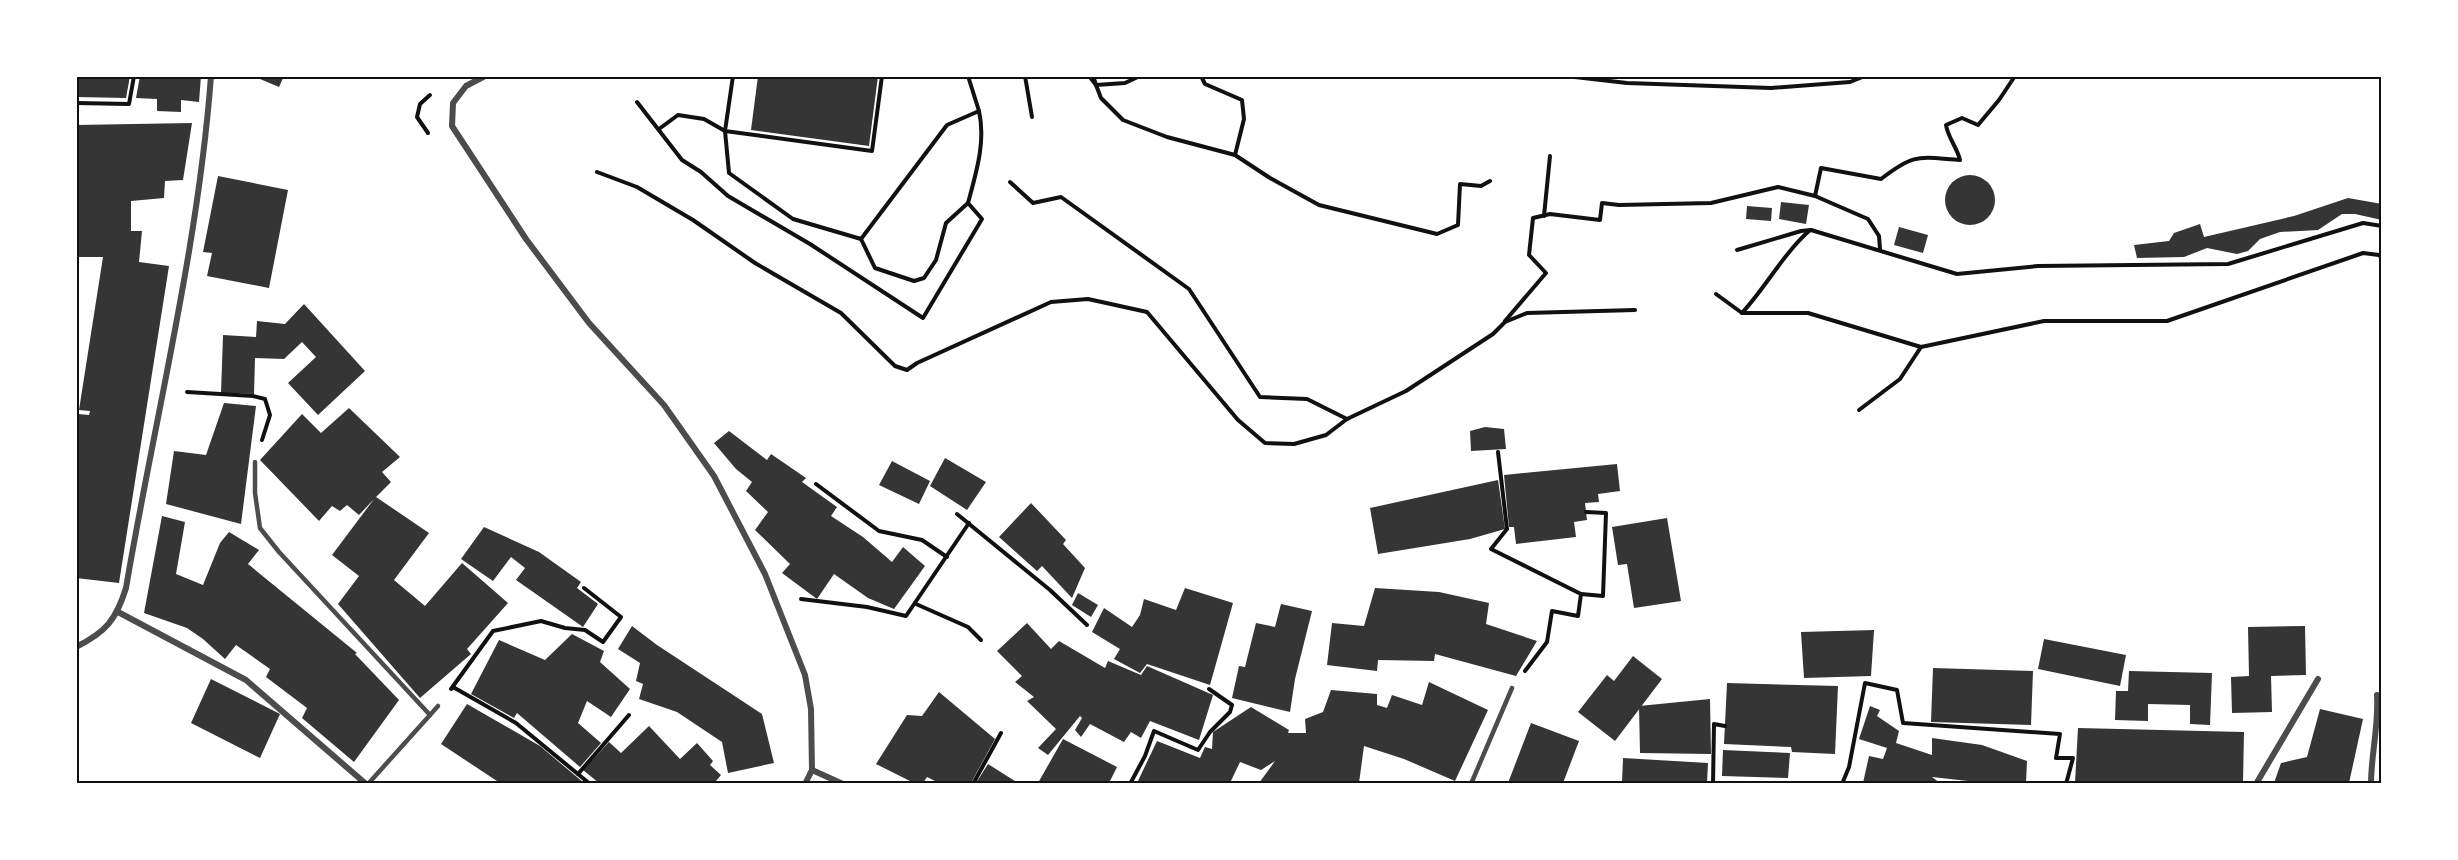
<svg xmlns="http://www.w3.org/2000/svg" width="2458" height="860" font-family="'Nunito Sans',sans-serif">
<style>
.building{fill:#353535}
.lines{fill:none;stroke-linecap:round;stroke-linejoin:round}
.path{stroke:#111;stroke-width:4}
.service{stroke:#4c4c4c;stroke-width:4.5}
.minor{stroke:#4c4c4c;stroke-width:6}
.neatline{fill:none;stroke:#111;stroke-width:2}
</style>
<rect width="100%" height="100%" fill="#fff"/>
<g class="building">
<polygon points="76,76 130,76 126,98 76,97"/>
<polygon points="140,76 201,76 199,102 181,100 181,112 157,111 157,99 136,98"/>
<polygon points="261,76 284,76 279,87 260,79"/>
<polygon points="758,76 878,76 869,146 751,130"/>
<polygon points="192,123 183,180 165,181 164,198 131,201 131,231 142,231 139,262 169,266 119,583 76,578 76,427 78,414 89,415 90,411 79,410 103,257 76,257 76,125"/>
<circle cx="1970" cy="200" r="25"/>
<polygon points="218,176 288,190 269,288 207,276 212,253 203,252"/>
<polygon points="2348,198 2382,204 2382,220 2355,214 2342,214 2318,230 2280,232 2260,239 2248,251 2237,254 2207,248 2184,257 2137,258 2134,245 2169,241 2174,233 2200,224 2204,237 2294,216"/>
<polygon points="1781,202 1809,205 1806,224 1779,219"/>
<polygon points="1747,206 1772,208 1771,221 1746,219"/>
<polygon points="1899,227 1928,235 1923,253 1894,245"/>
<polygon points="304,304 365,371 318,415 288,383 316,357 302,342 284,359 255,358 254,394 221,393 223,335 256,337 257,321 285,324"/>
<polygon points="224,403 256,406 241,524 166,504 174,451 206,455"/>
<polygon points="349,408 400,457 382,472 391,482 376,497 429,533 394,580 425,606 462,563 508,603 467,649 471,654 420,698 338,604 359,576 332,555 374,499 359,515 347,505 340,511 332,506 319,521 260,460 302,414 321,433"/>
<polygon points="1485,427 1504,429 1506,449 1471,451 1470,431"/>
<polygon points="729,431 767,460 771,454 806,478 802,482 837,507 831,516 863,537 892,562 903,547 925,566 894,609 868,598 834,574 817,599 782,573 790,564 755,530 768,512 746,491 752,482 736,469 714,443"/>
<polygon points="945,458 986,482 967,510 930,486"/>
<polygon points="892,461 930,481 919,504 879,485"/>
<polygon points="1617,464 1620,491 1598,494 1599,502 1585,503 1587,520 1574,522 1576,537 1516,544 1514,527 1509,527 1504,475"/>
<polygon points="1498,480 1505,529 1470,539 1378,554 1370,508"/>
<polygon points="1031,503 1066,540 1063,544 1085,568 1072,598 1042,566 1037,571 999,537"/>
<polygon points="162,516 185,522 176,574 203,585 220,543 229,532 259,550 248,564 357,653 355,654 399,700 354,762 302,718 307,708 266,677 270,669 236,645 225,659 203,639 187,628 144,613"/>
<polygon points="1667,518 1681,601 1634,608 1627,564 1618,565 1612,527"/>
<polygon points="484,527 539,552 581,582 577,588 598,604 583,627 516,580 525,568 511,557 493,581 461,559"/>
<polygon points="1185,588 1233,603 1210,685 1147,664 1140,673 1114,659 1120,649 1092,632 1104,608 1132,627 1140,615 1144,599 1176,610"/>
<polygon points="1375,588 1439,592 1489,603 1486,624 1537,641 1516,676 1435,654 1434,661 1378,660 1377,671 1327,665 1332,623 1364,626"/>
<polygon points="1078,593 1098,605 1091,617 1072,605"/>
<polygon points="1281,604 1312,611 1295,679 1290,712 1232,698 1239,666 1245,667 1256,623 1275,627"/>
<polygon points="1027,623 1051,649 1059,641 1105,668 1108,661 1141,675 1147,666 1213,695 1199,740 1150,721 1141,738 1131,732 1124,742 1090,724 1081,737 1075,730 1082,718 1080,716 1048,755 1038,748 1056,729 1027,701 1034,697 1015,682 1022,676 997,651"/>
<polygon points="632,626 657,645 762,714 774,763 728,773 722,742 677,712 639,699 643,684 636,681 640,663 618,649"/>
<polygon points="2305,626 2306,675 2271,676 2272,712 2232,713 2231,677 2249,676 2248,627"/>
<polygon points="1874,630 1871,676 1804,678 1801,632"/>
<polygon points="572,634 604,651 600,662 630,689 611,717 587,701 578,723 601,743 580,767 517,713 514,718 471,694 499,640 545,660"/>
<polygon points="2044,639 2126,655 2120,686 2038,669"/>
<polygon points="1633,656 1662,679 1615,741 1578,712 1607,675 1614,681"/>
<polygon points="1933,668 2033,671 2031,725 1931,722"/>
<polygon points="2129,671 2212,673 2210,725 2190,724 2190,705 2148,704 2148,721 2115,720 2116,691 2128,691"/>
<polygon points="211,679 280,714 260,758 191,723"/>
<polygon points="1429,682 1488,710 1455,781 1404,759 1364,746 1359,783 1259,783 1275,761 1261,770 1240,762 1230,783 1137,783 1157,741 1200,758 1205,747 1212,749 1213,732 1251,707 1289,730 1288,733 1306,733 1305,719 1323,712 1331,690 1377,694 1377,705 1387,708 1392,695 1422,705"/>
<polygon points="1727,683 1838,686 1835,754 1792,752 1791,747 1724,744"/>
<polygon points="939,692 995,739 971,783 939,783 927,777 923,783 914,783 876,764 907,715 922,716"/>
<polygon points="1710,699 1711,754 1640,753 1639,706"/>
<polygon points="467,704 540,746 584,783 500,783 441,744"/>
<polygon points="1870,706 1880,710 1877,716 1899,731 1896,743 1932,755 1932,738 1982,745 2027,761 2026,783 1986,783 1932,777 1940,783 1863,783 1869,756 1883,759 1887,748 1859,739"/>
<polygon points="2320,709 2363,719 2349,783 2274,783 2281,763 2307,757"/>
<polygon points="1531,723 1579,741 1563,783 1508,783"/>
<polygon points="649,726 680,759 697,743 713,761 710,765 721,775 716,781 718,783 599,783 583,770 609,742 621,753"/>
<polygon points="2078,728 2244,732 2243,783 2075,783"/>
<polygon points="1063,739 1117,767 1109,783 1038,783"/>
<polygon points="1723,750 1790,753 1788,778 1722,776"/>
<polygon points="1623,758 1708,763 1707,783 1622,783"/>
<polygon points="988,764 1018,783 976,783"/>
</g>
<g class="lines">
<g class="path">
<polyline points="733,76 725,131 872,151 882,76"/>
<polyline points="1025,76 1032,117"/>
<polyline points="1089,76 1096,85 1101,98 1123,120 1167,137 1235,155 1270,178 1319,205 1437,234 1458,225 1460,184 1481,186 1490,181"/>
<polyline points="1093,76 1096,85 1125,83 1140,76"/>
<polyline points="1201,76 1205,84 1242,100 1244,119 1235,155"/>
<polyline points="1566,76 1627,83 1771,88 1850,82 1865,76"/>
<path d="M 637,102 L 682,160 L 701,172 L 728,196 L 810,244 L 923,318 L 982,219 L 968,203 C 976,173 986,142 979,111"/>
<polyline points="76,103 129,104 134,76"/>
<polyline points="659,129 678,115 704,119 725,131 729,173 793,219 861,239"/>
<polyline points="428,133 417,117 420,104 430,95"/>
<polyline points="597,172 637,187 693,220 755,263 841,313 895,366 907,370 917,363 1051,302 1088,299 1147,312 1238,420 1265,443 1294,444 1326,435 1347,419 1406,391 1493,334 1505,322 1527,313 1635,310"/>
<polyline points="1010,182 1033,203 1061,197 1189,289 1260,397 1307,399 1347,419"/>
<path d="M 1815,196 L 1821,168 L 1881,179 C 1915,153 1918,157 1960,160 C 1957,147 1948,138 1946,125 L 1962,118 L 1978,125 L 1999,100 L 2015,76"/>
<polyline points="968,203 946,223 936,260 924,278 914,281 875,268 861,239 947,125 979,111 968,76"/>
<polyline points="1544,216 1550,156"/>
<polyline points="1737,250 1801,231 1811,230 1957,274 2038,266 2228,264 2363,223 2382,226"/>
<path d="M 1716,294 L 1742,313 C 1766,287 1783,254 1810,230"/>
<polyline points="1742,313 1808,313 1921,347 2044,321 2167,321 2363,253 2379,255 2382,258"/>
<polyline points="1505,321 1546,273 1529,255 1533,218 1550,214 1600,220 1602,203 1619,205 1711,203 1778,187 1815,196 1868,219 1879,236 1880,249"/>
<polyline points="187,392 253,396 265,399 270,415 262,440"/>
<polyline points="1859,410 1900,379 1921,347"/>
<polyline points="1498,452 1507,529 1491,549 1581,594 1578,616 1552,611 1547,642 1525,671"/>
<polyline points="816,484 879,531 922,540 947,557"/>
<polyline points="957,514 1050,590 1087,625"/>
<polyline points="1581,594 1603,596 1606,513 1586,512"/>
<polyline points="801,599 867,607 906,616 969,523"/>
<polyline points="916,604 968,627 981,640"/>
<polyline points="453,687 516,723 590,784"/>
<polyline points="451,689 493,631 541,621 565,628 585,630 603,642 621,617 584,588"/>
<polyline points="578,774 629,715"/>
<polyline points="973,784 1001,733"/>
<polyline points="1130,784 1145,756 1154,731 1198,750 1210,732 1230,712 1232,705 1209,689"/>
<polyline points="1713,784 1714,724 1725,726"/>
<polyline points="1842,784 1849,767 1865,683 1897,690 1903,723 2060,734 2056,758 2073,758 2066,784"/>
</g>
<g class="service">
<polyline points="255,462 255,493 260,528 279,552 430,715 368,784"/>
<polyline points="430,715 438,706"/>
<polyline points="1471,784 1512,688"/>
</g>
<g class="minor">
<polyline points="485,76 466,86 453,103 452,126 526,239 589,323 664,405 714,476 765,574 805,675 811,709 812,770 805,784"/>
<polyline points="118,612 246,680 366,784"/>
<path d="M 76,647 C 106,632 116,620 126,588 C 155,417 198,249 211,76"/>
<polyline points="812,770 843,784"/>
<polyline points="2256,784 2318,679"/>
<path d="M 2371,784 C 2371,754 2379,725 2377,695"/>
</g>
</g>
<rect width="2458" height="860" fill="none" stroke="#ffffff" stroke-width="156"/>
<rect x="78" y="78" width="2302" height="704" class="neatline"/>
</svg>
